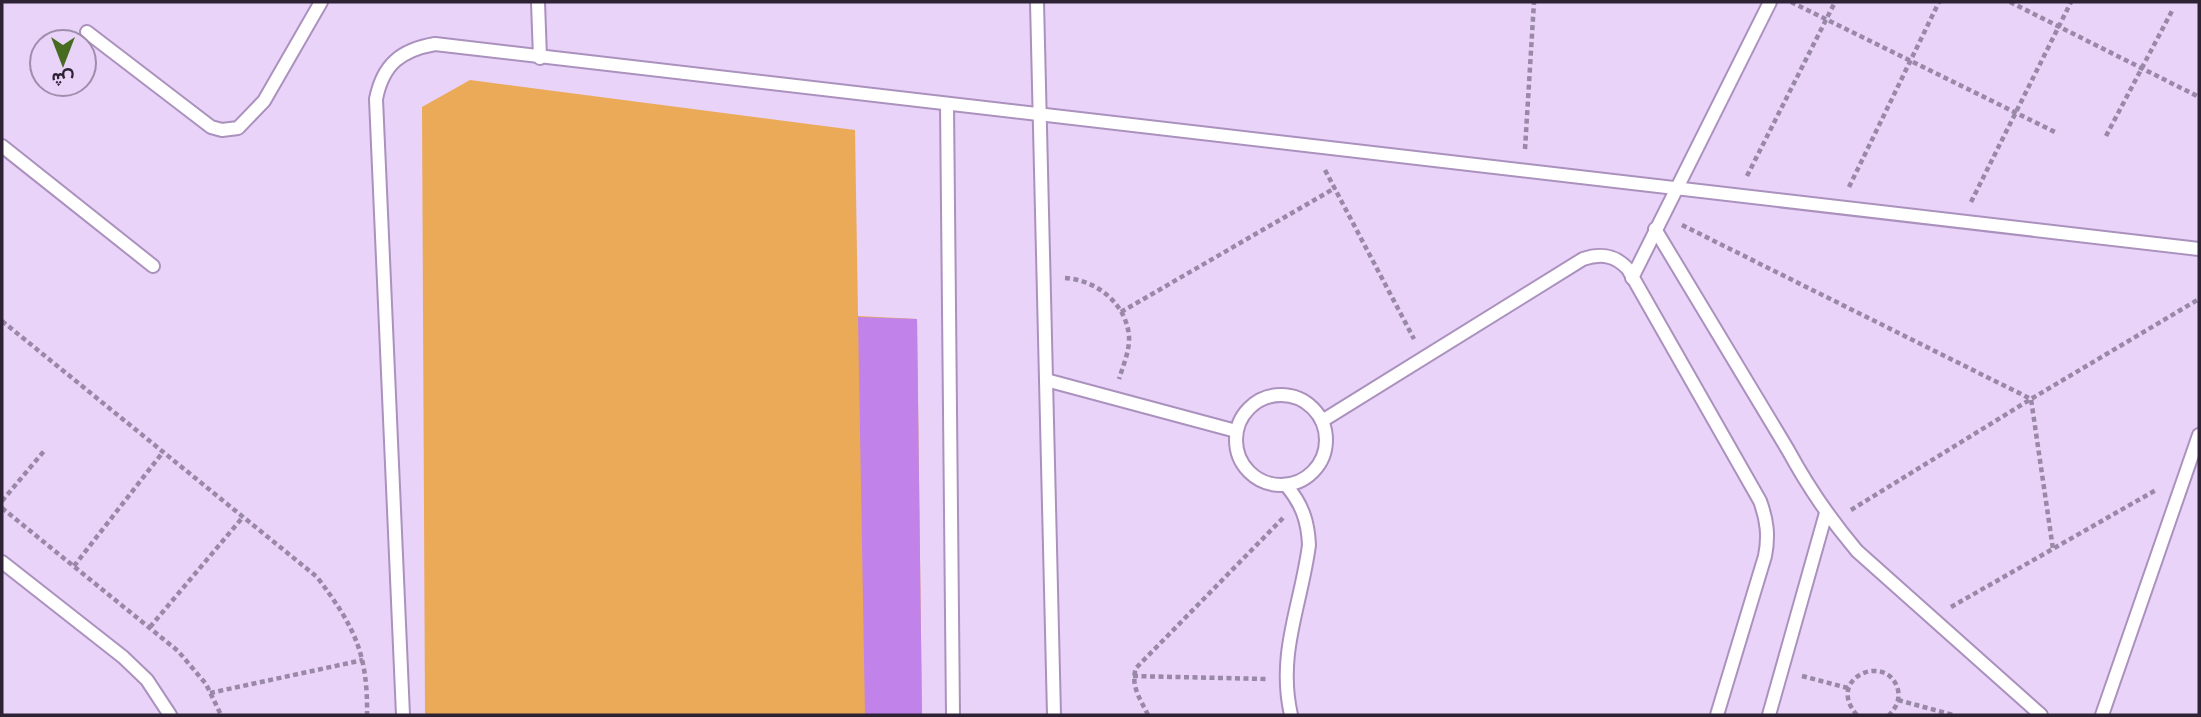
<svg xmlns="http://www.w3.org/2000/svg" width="2201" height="717" font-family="'PT Sans Narrow',Vazirmatn,sans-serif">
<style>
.green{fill:#eaaa57}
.building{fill:#c183e9}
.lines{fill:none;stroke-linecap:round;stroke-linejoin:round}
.lane-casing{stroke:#ab91bd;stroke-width:16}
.path{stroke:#9988a6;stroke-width:4.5;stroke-dasharray:5 3.5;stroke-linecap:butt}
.lane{stroke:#fff;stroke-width:12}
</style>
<rect width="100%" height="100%" fill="#e9d3f9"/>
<polygon class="green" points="470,80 855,130 858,316 917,319 922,715 425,715 422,107"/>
<polygon class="building" points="858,317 917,319 922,715 865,715"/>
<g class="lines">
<g class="lane-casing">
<g id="lane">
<polyline points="538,2 540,58"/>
<polyline points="1037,2 1054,715"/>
<polyline points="87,32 211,127 222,130 238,128 264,101 321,2"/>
<polyline points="947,104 953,715"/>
<polyline points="2,146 153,266"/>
<path d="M 1655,229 L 1788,450 C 1808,487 1830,519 1857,551 L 2041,715"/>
<polyline points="1632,278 1770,2"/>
<polyline points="1046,380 1236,431"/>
<circle cx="1281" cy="440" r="45"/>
<path d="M 1322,421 L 1583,259 C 1601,253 1615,255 1628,269 L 1760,501 C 1767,520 1769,536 1765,556 L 1717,715"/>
<path d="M 1286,485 C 1302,504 1308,521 1309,545 C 1301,606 1277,653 1291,715"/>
<polyline points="2,562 123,657 147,680 170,715"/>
<path d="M 403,715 L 376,99 C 383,64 401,50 435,44 L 2199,249"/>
<polyline points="1769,715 1826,513"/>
<polyline points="2102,715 2199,435"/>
</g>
</g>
<g class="path">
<polyline points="1791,2 2057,133"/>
<polyline points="2010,2 2199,97"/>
<polyline points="2106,136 2173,9"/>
<polyline points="1525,149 1534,2"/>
<polyline points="1325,170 1414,339"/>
<polyline points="1747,176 1835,2"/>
<polyline points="1849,187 1939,2"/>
<polyline points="1971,202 2071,2"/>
<polyline points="1682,225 2031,399 2053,549"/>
<path d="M 1065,278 C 1096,280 1126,303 1129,336 C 1130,350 1123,366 1119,379"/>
<polyline points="1121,312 1335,188"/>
<path d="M 2,321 L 317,577 C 354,626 368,653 367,715"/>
<polyline points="2,501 44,451"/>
<polyline points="2,508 178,651 206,684 221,715"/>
<polyline points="1851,510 2031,399 2199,299"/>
<polyline points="74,566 163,452"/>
<polyline points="1951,607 2156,490"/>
<polyline points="150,627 243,517"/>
<polyline points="1133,676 1266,679"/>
<polyline points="1802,676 1848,688"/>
<polyline points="210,693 363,660"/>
<polyline points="1898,700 1953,715"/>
<path d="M 1148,715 C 1141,700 1130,686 1136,668 L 1283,518"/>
<path d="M 1857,715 C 1824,678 1888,651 1898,690 C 1900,700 1896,708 1889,715"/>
</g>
<use href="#lane" class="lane"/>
</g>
<rect width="2201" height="717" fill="none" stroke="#2d2335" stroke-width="7"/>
<g transform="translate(63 63) rotate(180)"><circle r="33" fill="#e9d3f9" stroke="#9e8dab" stroke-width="2"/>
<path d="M0-5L12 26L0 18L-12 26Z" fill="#486b22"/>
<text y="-10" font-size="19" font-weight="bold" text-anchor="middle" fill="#2d2335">ش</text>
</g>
</svg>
